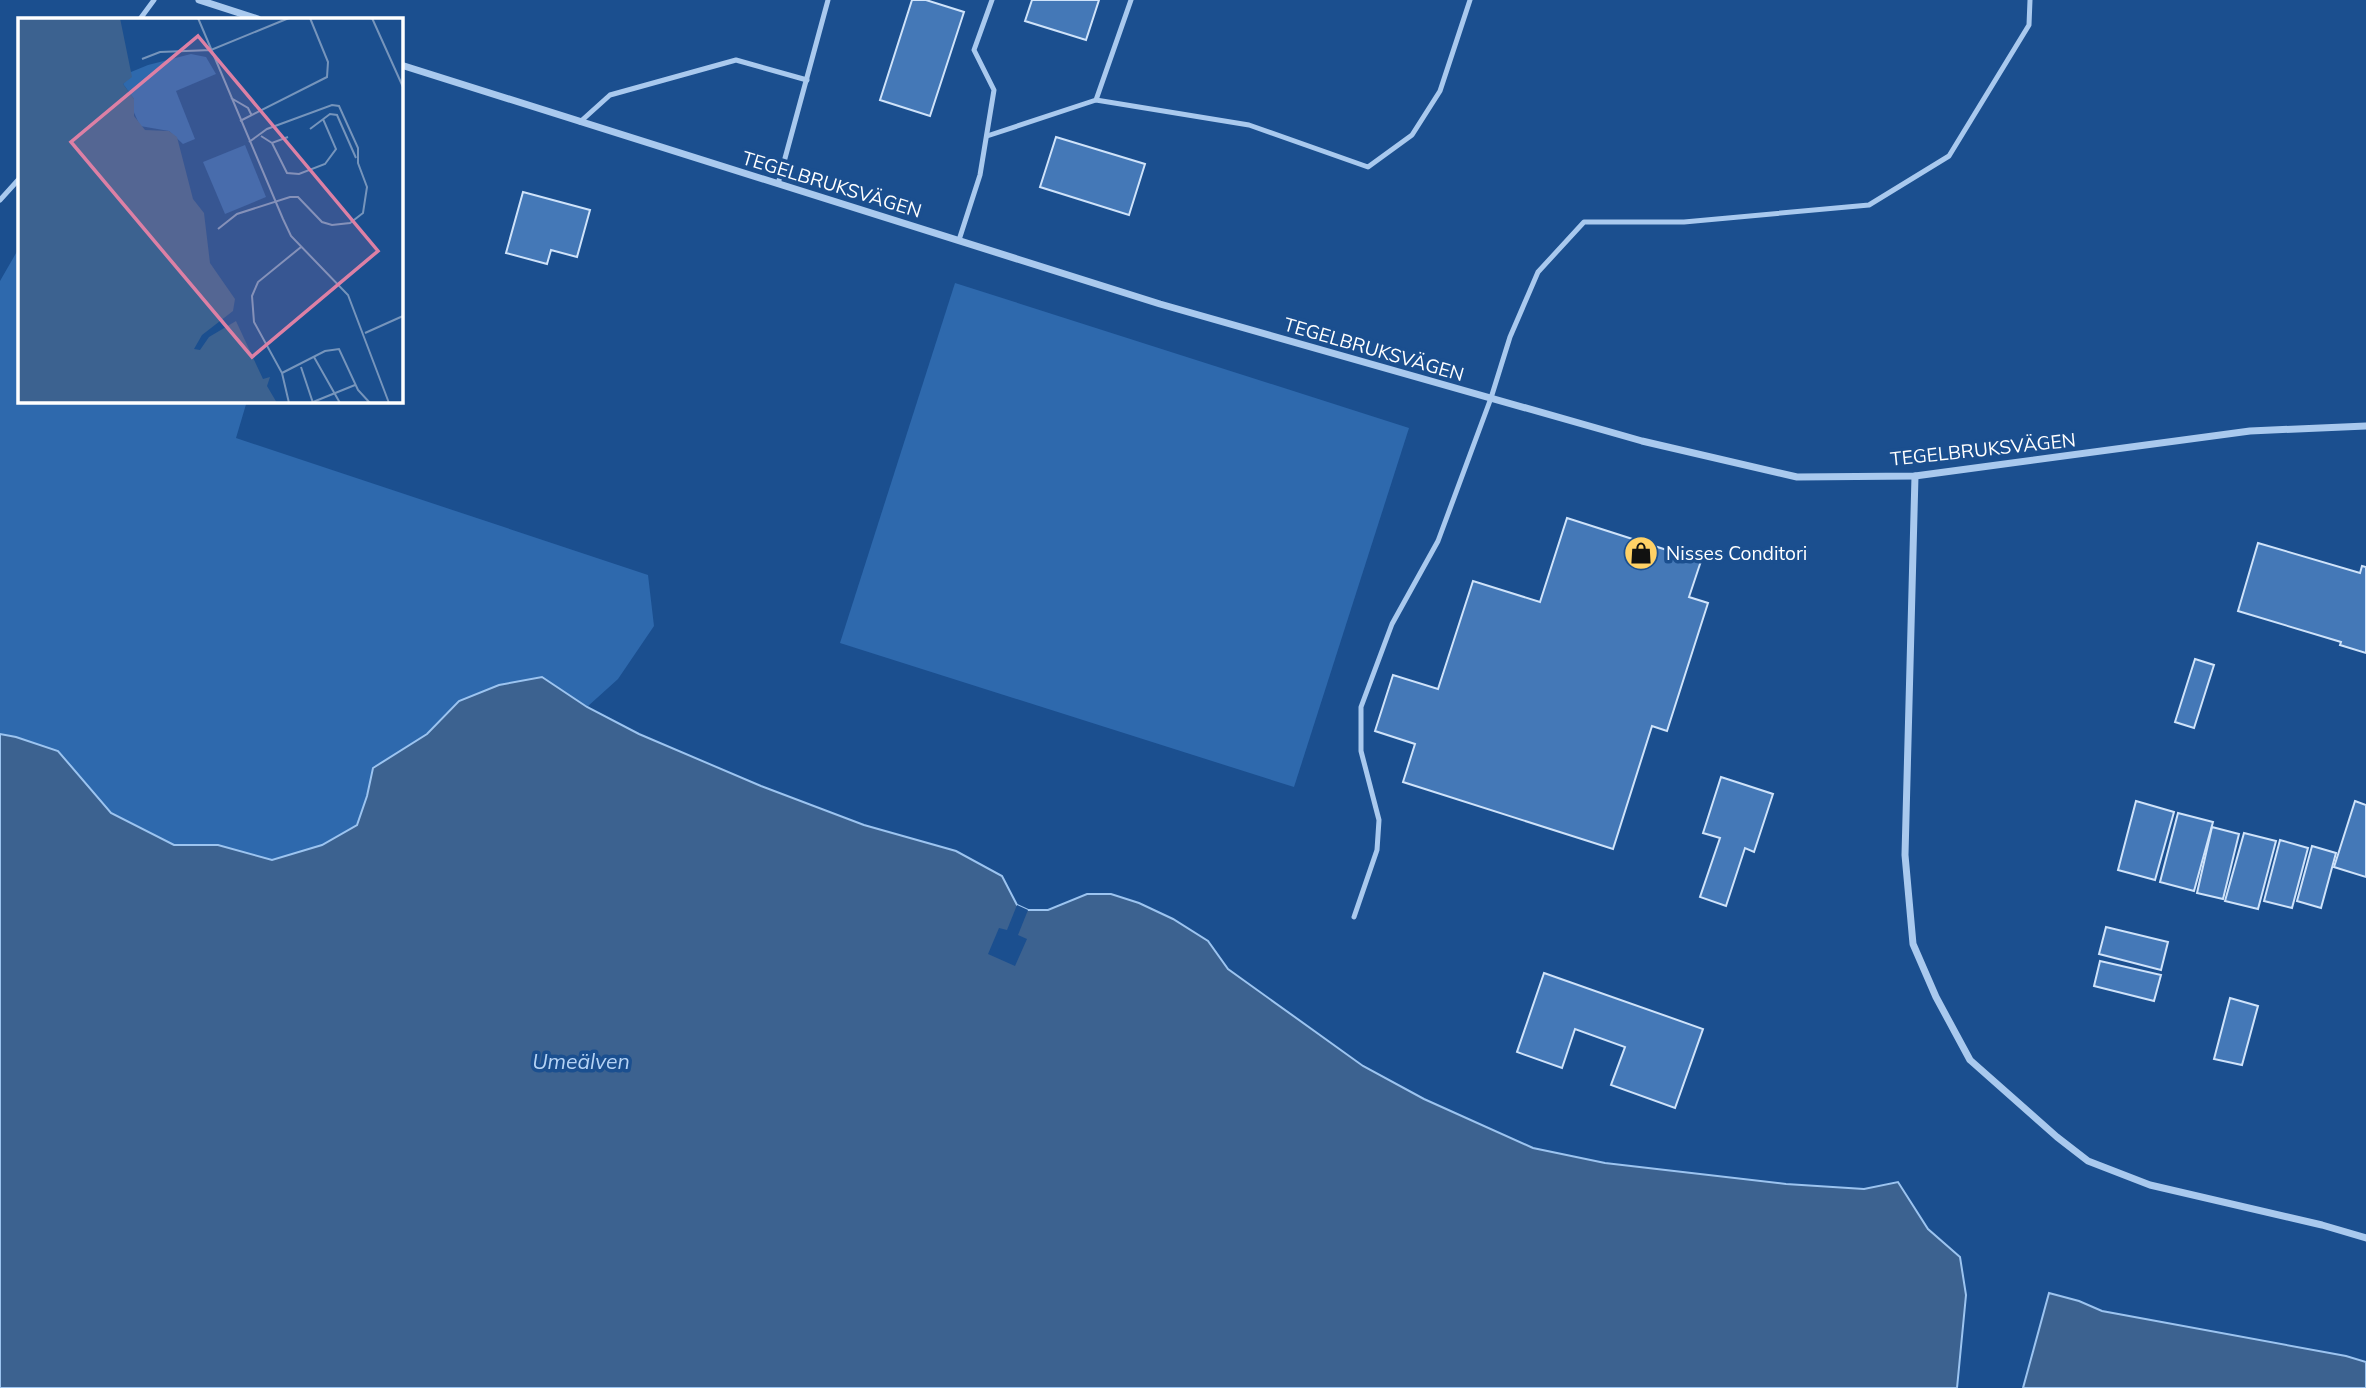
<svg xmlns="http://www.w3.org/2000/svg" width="2366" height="1388" font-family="Mulish,sans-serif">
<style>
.green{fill:#2e69ad}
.water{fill:#3c6290;stroke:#9cc4f0;stroke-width:2}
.pier{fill:#1b4f8f}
.building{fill:#4478b7;stroke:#cfe3fa;stroke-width:2}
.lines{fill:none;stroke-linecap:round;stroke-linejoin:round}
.lane{stroke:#a9c9ee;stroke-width:5}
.street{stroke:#a9c9ee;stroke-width:7}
.labels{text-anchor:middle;stroke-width:7;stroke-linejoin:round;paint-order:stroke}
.street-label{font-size:19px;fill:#fff;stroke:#1b4f8f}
.poi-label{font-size:19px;fill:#fff;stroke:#1b4f8f;text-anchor:start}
.water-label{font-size:21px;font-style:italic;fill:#b5d3f5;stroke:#1b4f8f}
.inset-road{fill:none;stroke:#7695bc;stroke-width:2}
.view{fill:#dd80a5;fill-opacity:0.15;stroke:#dd80a5;stroke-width:3.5}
.inset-edge{fill:none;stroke:#fff;stroke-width:3.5}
</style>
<rect width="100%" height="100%" fill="#1b4f8f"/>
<g class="green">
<polygon points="19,248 19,401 247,401 236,438 648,575 654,626 618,679 587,707 542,677 459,701 427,734 373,768 367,796 357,825 322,845 272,860 218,845 174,845 111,813 58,751 16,737 0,734 0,281"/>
<polygon points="955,283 1409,428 1294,787 840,643"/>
</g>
<g class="water">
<polygon points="542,677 587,707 639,734 761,786 864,825 956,851 1002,876 1017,905 1028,910 1048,910 1087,894 1111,894 1139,903 1173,919 1208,941 1228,969 1363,1066 1424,1099 1533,1148 1605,1163 1786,1184 1864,1189 1898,1182 1928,1229 1960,1257 1966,1295 1957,1388 0,1388 0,734 16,737 58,751 111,813 174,845 218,845 272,860 322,845 357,825 367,796 373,768 427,734 459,701 499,685"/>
<polygon points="2049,1293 2079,1301 2102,1311 2346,1356 2366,1362 2366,1388 2023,1388"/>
</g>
<polygon class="pier" points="1017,905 1028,910 1018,935 1027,939 1015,966 988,954 999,928 1007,930"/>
<g class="building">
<polygon points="912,0 926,0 964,12 930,116 880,100"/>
<polygon points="1032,0 1099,0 1086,40 1025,21"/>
<polygon points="1056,137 1145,164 1129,215 1040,187"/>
<polygon points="523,192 590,210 577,257 551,250 547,264 506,253"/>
<polygon points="1567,518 1701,561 1689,597 1708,603 1667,731 1652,726 1613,849 1403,782 1415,744 1375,731 1393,675 1438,689 1473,581 1540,602"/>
<polygon points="2258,543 2360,573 2362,566 2366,567 2366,653 2340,645 2341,642 2238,611"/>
<polygon points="2195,659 2214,665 2194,728 2175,722"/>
<polygon points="1721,777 1773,794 1754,852 1745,848 1726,906 1700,897 1720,838 1703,833"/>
<polygon points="2136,801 2174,812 2155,880 2118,870"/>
<polygon points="2355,801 2366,805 2366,877 2334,867"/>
<polygon points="2178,813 2213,822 2194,891 2160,882"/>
<polygon points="2212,827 2239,834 2223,899 2197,893"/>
<polygon points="2244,833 2276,841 2258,909 2225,901"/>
<polygon points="2280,840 2308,848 2292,908 2264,901"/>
<polygon points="2312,846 2336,853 2321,908 2297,901"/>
<polygon points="2106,927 2168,942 2161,970 2099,954"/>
<polygon points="2100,961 2161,975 2154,1001 2094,986"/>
<polygon points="1544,973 1703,1029 1675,1108 1611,1085 1625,1047 1575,1029 1562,1068 1517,1052"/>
<polygon points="2230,998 2258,1006 2242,1065 2214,1059"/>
</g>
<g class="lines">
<g class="lane">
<polyline points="140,19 154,0"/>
<polyline points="1096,100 1249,125 1368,167 1412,135 1440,91 1470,0"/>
<polyline points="580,122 610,95 736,60 807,80"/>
<polyline points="987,136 1096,100 1131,0"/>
<polyline points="778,184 828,0"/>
<polyline points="0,200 19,179"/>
<polyline points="959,240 980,175 994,90 974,50 992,0"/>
<polyline points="1354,917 1377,850 1379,820 1361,751 1361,707 1392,624 1438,541 1491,398 1510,337 1538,272 1584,222 1684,222 1869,205 1949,156 2029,25 2030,0"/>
</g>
<g class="street">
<polyline points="199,0 258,19"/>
<polyline points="401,65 1160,304 1642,441 1797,477 1915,476 2250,431 2366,426"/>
<polyline points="1915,476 1905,855 1913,944 1936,997 1970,1060 2057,1137 2088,1161 2150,1185 2322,1225 2366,1238"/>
</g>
</g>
<defs>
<g id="shop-disc" transform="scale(1.75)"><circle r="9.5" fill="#ffd166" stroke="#1b4f8f"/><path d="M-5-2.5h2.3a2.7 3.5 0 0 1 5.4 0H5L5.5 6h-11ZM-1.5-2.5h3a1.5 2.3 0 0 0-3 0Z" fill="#111"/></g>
</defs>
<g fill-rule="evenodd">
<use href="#shop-disc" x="1641" y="553"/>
</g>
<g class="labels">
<g class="street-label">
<text transform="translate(832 184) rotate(17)" y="7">TEGELBRUKSVÄGEN</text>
<text transform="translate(1374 349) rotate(16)" y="7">TEGELBRUKSVÄGEN</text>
<text transform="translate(1983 449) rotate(-6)" y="7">TEGELBRUKSVÄGEN</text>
</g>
<g class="poi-label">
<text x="1666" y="560">Nisses Conditori</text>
</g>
<g class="water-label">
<text x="581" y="1069">Umeälven</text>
</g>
</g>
<g transform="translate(18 18)">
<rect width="385" height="385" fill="#1b4f8f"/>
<path d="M 173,36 L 188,39 L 198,56 L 158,73 L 177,121 L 165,126 L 151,113 L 122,108 L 114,90 L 116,81 L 105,66 L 113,54 L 130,47 ZM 227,127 L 248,179 L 207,196 L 185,144 Z" fill="#2e69ad"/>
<path d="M 0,0 L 102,0 L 114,59 L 105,66 L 116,81 L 116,98 L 127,112 L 151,113 L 159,119 L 175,181 L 186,195 L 192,245 L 217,281 L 215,293 L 184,317 L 176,331 L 182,332 L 191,319 L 218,303 L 245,361 L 252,359 L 249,368 L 259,385 L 0,385 Z" fill="#3c6290"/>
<path class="inset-road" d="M 180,0 L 265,201 L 273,218 L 330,277 L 371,385M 354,0 L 385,69M 124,41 L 142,34 L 193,32 L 271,0M 213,80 L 230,90 L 234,98M 222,103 L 309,59 L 310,44 L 292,0M 292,111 L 312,96 L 319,97 L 338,140M 243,118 L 254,125 L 270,119M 254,125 L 269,155 L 281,156 L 307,146 L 318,131 L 305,101M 200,211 L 219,196 L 272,179 L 280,179 L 304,204 L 314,207 L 332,205 L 345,195 L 349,169 L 340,145 L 340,130 L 321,88 L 314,87 L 249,111 L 231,124M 347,315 L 385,298M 296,339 L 322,385M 283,349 L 295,385M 264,355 L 307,333 L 321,331 L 340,372 L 352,385M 295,384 L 337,367M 271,385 L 264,355 L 236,304 L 234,278 L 240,264 L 283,229"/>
<path class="view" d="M 180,18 L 360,233 L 234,339 L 53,124 Z"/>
<rect width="385" height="385" class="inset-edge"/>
</g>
</svg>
